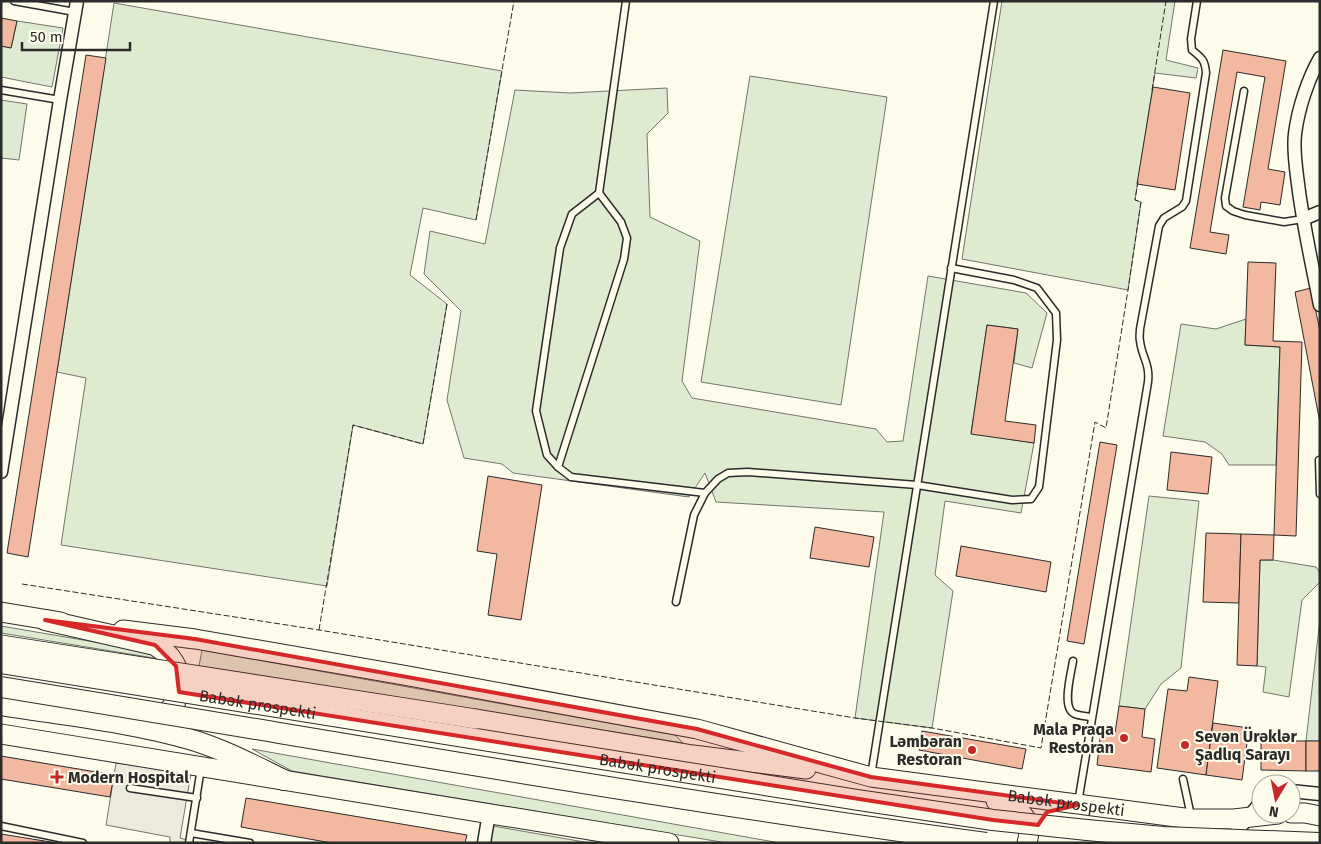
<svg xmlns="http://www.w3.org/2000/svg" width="1321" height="844" font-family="'Fira Sans',sans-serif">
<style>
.green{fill:#deebd1;stroke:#74746e}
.parking{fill:#eceadb;stroke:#74746e}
.building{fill:#f2b8a0;stroke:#2b2b2b}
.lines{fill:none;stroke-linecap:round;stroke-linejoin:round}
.lane-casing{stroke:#2b2b2b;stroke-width:9}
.street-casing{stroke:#2b2b2b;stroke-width:15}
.secondary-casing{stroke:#2b2b2b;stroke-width:21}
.primary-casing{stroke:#2b2b2b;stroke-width:22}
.lane{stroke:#fdfbea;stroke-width:6}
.street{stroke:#fdfbea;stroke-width:12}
.secondary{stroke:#fdfbea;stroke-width:19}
.primary{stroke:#fdfbea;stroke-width:20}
.secondary-bridge-casing{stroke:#2b2b2b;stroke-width:21;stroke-linecap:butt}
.primary-bridge-casing{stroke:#2b2b2b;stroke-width:22;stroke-linecap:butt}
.secondary-bridge{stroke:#fdfbea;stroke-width:19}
.primary-bridge{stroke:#fdfbea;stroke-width:20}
.fence{stroke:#2b2b2b;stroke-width:1;stroke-dasharray:6 2.5;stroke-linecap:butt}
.marked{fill:#d62828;fill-opacity:0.2;stroke:#d62828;stroke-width:4;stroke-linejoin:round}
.poi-dot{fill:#c62828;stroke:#fdfbea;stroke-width:2}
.labels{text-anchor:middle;stroke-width:4;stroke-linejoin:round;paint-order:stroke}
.street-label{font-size:16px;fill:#2b2b2b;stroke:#fdfbea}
.poi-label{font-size:16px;font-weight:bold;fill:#2b2b2b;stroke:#fdfbea;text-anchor:end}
</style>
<rect width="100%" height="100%" fill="#fdfbea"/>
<g class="green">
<polygon points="1002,1 1175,1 1166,60 1198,68 1196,78 1155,73 1135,200 1141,202 1128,290 962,259"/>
<polygon points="114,3 502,71 476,220 423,208 410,275 447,304 423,444 353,425 327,586 61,545 86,378 57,372"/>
<polygon points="17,21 63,28 52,87 1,77 1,46 11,48"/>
<polygon points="750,76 887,97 841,405 701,382"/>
<polygon points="667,88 668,113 647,134 650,217 700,241 682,381 692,398 876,429 887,442 903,441 928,276 1026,293 1047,313 1032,368 1014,363 1018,329 987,325 971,433 1034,443 1021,513 945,501 935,575 953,591 932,728 855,718 884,512 716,502 705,473 689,497 513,473 502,464 464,458 447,400 461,311 424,274 430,231 485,244 515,90 570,93"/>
<polygon points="1,100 27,104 19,160 1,158"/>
<polygon points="1246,319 1245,345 1280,347 1276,465 1229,465 1222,454 1205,442 1163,436 1181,324 1216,329"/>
<polygon points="1149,496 1199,501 1181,668 1161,684 1145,709 1119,706"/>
<polygon points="1260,560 1273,560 1316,567 1320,573 1320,582 1302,600 1289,697 1263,692 1266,667 1257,666"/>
<polygon points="1320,619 1320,741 1306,741"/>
<polygon points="1,626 159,653 160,659 1,633"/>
<polygon points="202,650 675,735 683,743 199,666"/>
<polygon points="252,749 780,843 727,843 292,771"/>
<polygon points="493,826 590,843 491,843"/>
</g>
<polygon class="parking" points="116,763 191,773 180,838 198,843 170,843 170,837 106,825"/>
<g class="building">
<polygon points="1,18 17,21 11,48 1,46"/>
<polygon points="1223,50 1286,61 1268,169 1285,172 1280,205 1261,202 1260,210 1243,207 1265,77 1237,72 1210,232 1229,235 1226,254 1190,248"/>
<polygon points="86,55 106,58 28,557 7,553"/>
<polygon points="1153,87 1190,93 1175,190 1137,184"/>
<polygon points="1248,262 1276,263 1273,341 1302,342 1296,536 1274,535 1280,347 1245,345"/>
<polygon points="1311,288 1320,331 1320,423 1295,292"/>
<polygon points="987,325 1018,329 1005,421 1036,425 1034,443 971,434"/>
<polygon points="1100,442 1117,445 1084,644 1067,641"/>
<polygon points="1171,452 1212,457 1208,494 1167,490"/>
<polygon points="488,476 542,485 521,620 488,615 497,554 477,551"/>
<polygon points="815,527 874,537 869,567 810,558"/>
<polygon points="1206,533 1241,534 1239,603 1203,602"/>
<polygon points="1241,534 1274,535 1273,560 1260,560 1257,666 1237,665"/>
<polygon points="961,546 1051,562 1046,592 956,576"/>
<polygon points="1189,677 1218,681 1206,775 1157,768 1168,689 1187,691"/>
<polygon points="1119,706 1145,709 1142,737 1155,739 1151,772 1097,765 1101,731 1115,733"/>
<polygon points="1213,723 1249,728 1242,780 1206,775"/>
<polygon points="922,731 1026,749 1022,769 919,750"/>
<polygon points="1261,741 1306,741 1306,771 1261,770"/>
<rect x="1306" y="741" width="14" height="30"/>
<polygon points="1,756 114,775 110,797 1,779"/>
<polygon points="246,798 467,835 465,843 332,843 241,827"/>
<polygon points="1,834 57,843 1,843"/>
</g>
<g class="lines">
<g class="lane-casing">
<g id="lane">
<polyline points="14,1 75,12"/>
<polyline points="626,1 599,193 572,214 560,248 536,411 547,455 558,467 571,477 705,493"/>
<polyline points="1,90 60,100"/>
<polyline points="1244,91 1225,198 1226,206 1233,211 1245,215 1284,222 1303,219"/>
<polyline points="1319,460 1320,494"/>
<polyline points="558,467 624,259 627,238 621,222 599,193"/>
<polyline points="676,602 694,515 705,493 718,479 728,473 748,472 917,485 1012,500 1031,499 1039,487 1057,340 1056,313 1037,288 1014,280 951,268"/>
<path d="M 1073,661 C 1071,674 1061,709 1075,714 C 1080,716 1086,716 1091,717"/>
<polyline points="871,776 994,1"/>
<polyline points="1183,779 1191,816"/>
<polyline points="130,788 197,798"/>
<path d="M 1078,803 L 1148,382 C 1150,363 1142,358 1140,341 C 1139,337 1140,333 1140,329 L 1159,226 L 1164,218 L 1182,207 L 1186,201 L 1206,73 C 1205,60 1202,58 1192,50 L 1191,39 L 1197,1"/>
<polyline points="1,826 83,843"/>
<polyline points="191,833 250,843"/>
<polyline points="189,843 201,768"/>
</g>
</g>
<g class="street-casing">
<g id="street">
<path d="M 1320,58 C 1308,79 1298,109 1295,134 C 1293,150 1296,168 1298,184 C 1303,225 1312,264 1320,305"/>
<polyline points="1303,219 1320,212"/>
<polyline points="1,472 60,100 77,1"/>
<polyline points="1291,791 1320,794"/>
<polyline points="1228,842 1261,802"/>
<polyline points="484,843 489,813"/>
</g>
</g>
<g class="secondary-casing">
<g id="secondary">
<polyline points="1,612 61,622"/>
<path id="s1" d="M 123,630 L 195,639 L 403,675 L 697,729 L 871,777 L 1192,819 L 1234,819 L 1278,814"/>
<polyline points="476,719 693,755 806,769"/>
<polyline points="1,734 669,843"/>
<path d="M 996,801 C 1018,805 1034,818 1027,843"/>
<polyline points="1291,813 1305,813 1320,816"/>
</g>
</g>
<g class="primary-casing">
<g id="primary">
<path d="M 45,620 L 155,645 C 160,649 166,652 170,657 C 188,680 179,710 154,723"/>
<path d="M 1,705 C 63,715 130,722 189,739 C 223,749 253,765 284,780"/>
</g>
</g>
<use href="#lane" class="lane"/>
<use href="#street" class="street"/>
<use href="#secondary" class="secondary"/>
<use href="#primary" class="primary"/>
<g class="secondary-bridge-casing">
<polyline id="secondary-bridge" points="1,645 476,719"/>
</g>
<g class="primary-bridge-casing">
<g id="primary-bridge">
<path id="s2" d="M 1,663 L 858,800 L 993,820 L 1087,830 L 1163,837 L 1319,843"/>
<path d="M 1,687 C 329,740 657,799 986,843"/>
</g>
</g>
<use href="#secondary-bridge" class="secondary-bridge"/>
<use href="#primary-bridge" class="primary-bridge"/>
<g class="fence">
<polyline points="1152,90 1166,1"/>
<polyline points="476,220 514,1"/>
<polyline points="22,584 319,630 855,718 932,728 1041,748 1095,422 1106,428 1128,290 1141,202 1135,200 1138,181"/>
<polyline points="319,630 353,425 423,444 447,304"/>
</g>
</g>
<path class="marked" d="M 45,620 L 195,639 L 697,729 L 871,777 L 1077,805 L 1047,812 L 1038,825 L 993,820 L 179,692 L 176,666 L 155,645 Z"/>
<g class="poi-dot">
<circle cx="1124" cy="738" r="5"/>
<circle cx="1185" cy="745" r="5"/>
<circle cx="972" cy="750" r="5"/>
<path d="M54.5 769.5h5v5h5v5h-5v5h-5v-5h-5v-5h5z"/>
</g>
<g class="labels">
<g class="street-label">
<text dy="6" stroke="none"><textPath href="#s2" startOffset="260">Babək prospekti</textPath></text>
<text dy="6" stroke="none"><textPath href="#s2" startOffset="665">Babək prospekti</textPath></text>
<text dy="6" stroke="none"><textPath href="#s1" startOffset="960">Babək prospekti</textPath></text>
</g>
<g class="poi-label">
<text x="1114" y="735">Mala Praqa<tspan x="1114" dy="18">Restoran</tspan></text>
<text x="1195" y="742" text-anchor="start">Sevən Ürəklər<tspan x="1195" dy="18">Şadlıq Sarayı</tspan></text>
<text x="962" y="747">Ləmbəran<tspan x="962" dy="18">Restoran</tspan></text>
<text x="68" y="783" text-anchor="start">Modern Hospital</text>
</g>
</g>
<rect width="1321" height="844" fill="none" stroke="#2b2b2b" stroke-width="5"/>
<g transform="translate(1276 799) rotate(190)"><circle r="24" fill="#fdfbea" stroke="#a9a89e"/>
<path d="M0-4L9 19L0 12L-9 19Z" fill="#c62828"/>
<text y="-8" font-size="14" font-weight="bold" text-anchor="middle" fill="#2b2b2b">N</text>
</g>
<path d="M22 42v8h108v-8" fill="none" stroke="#2b2b2b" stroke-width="2.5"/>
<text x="30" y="42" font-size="15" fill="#2b2b2b" stroke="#fdfbea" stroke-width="4" paint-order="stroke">50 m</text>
</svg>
